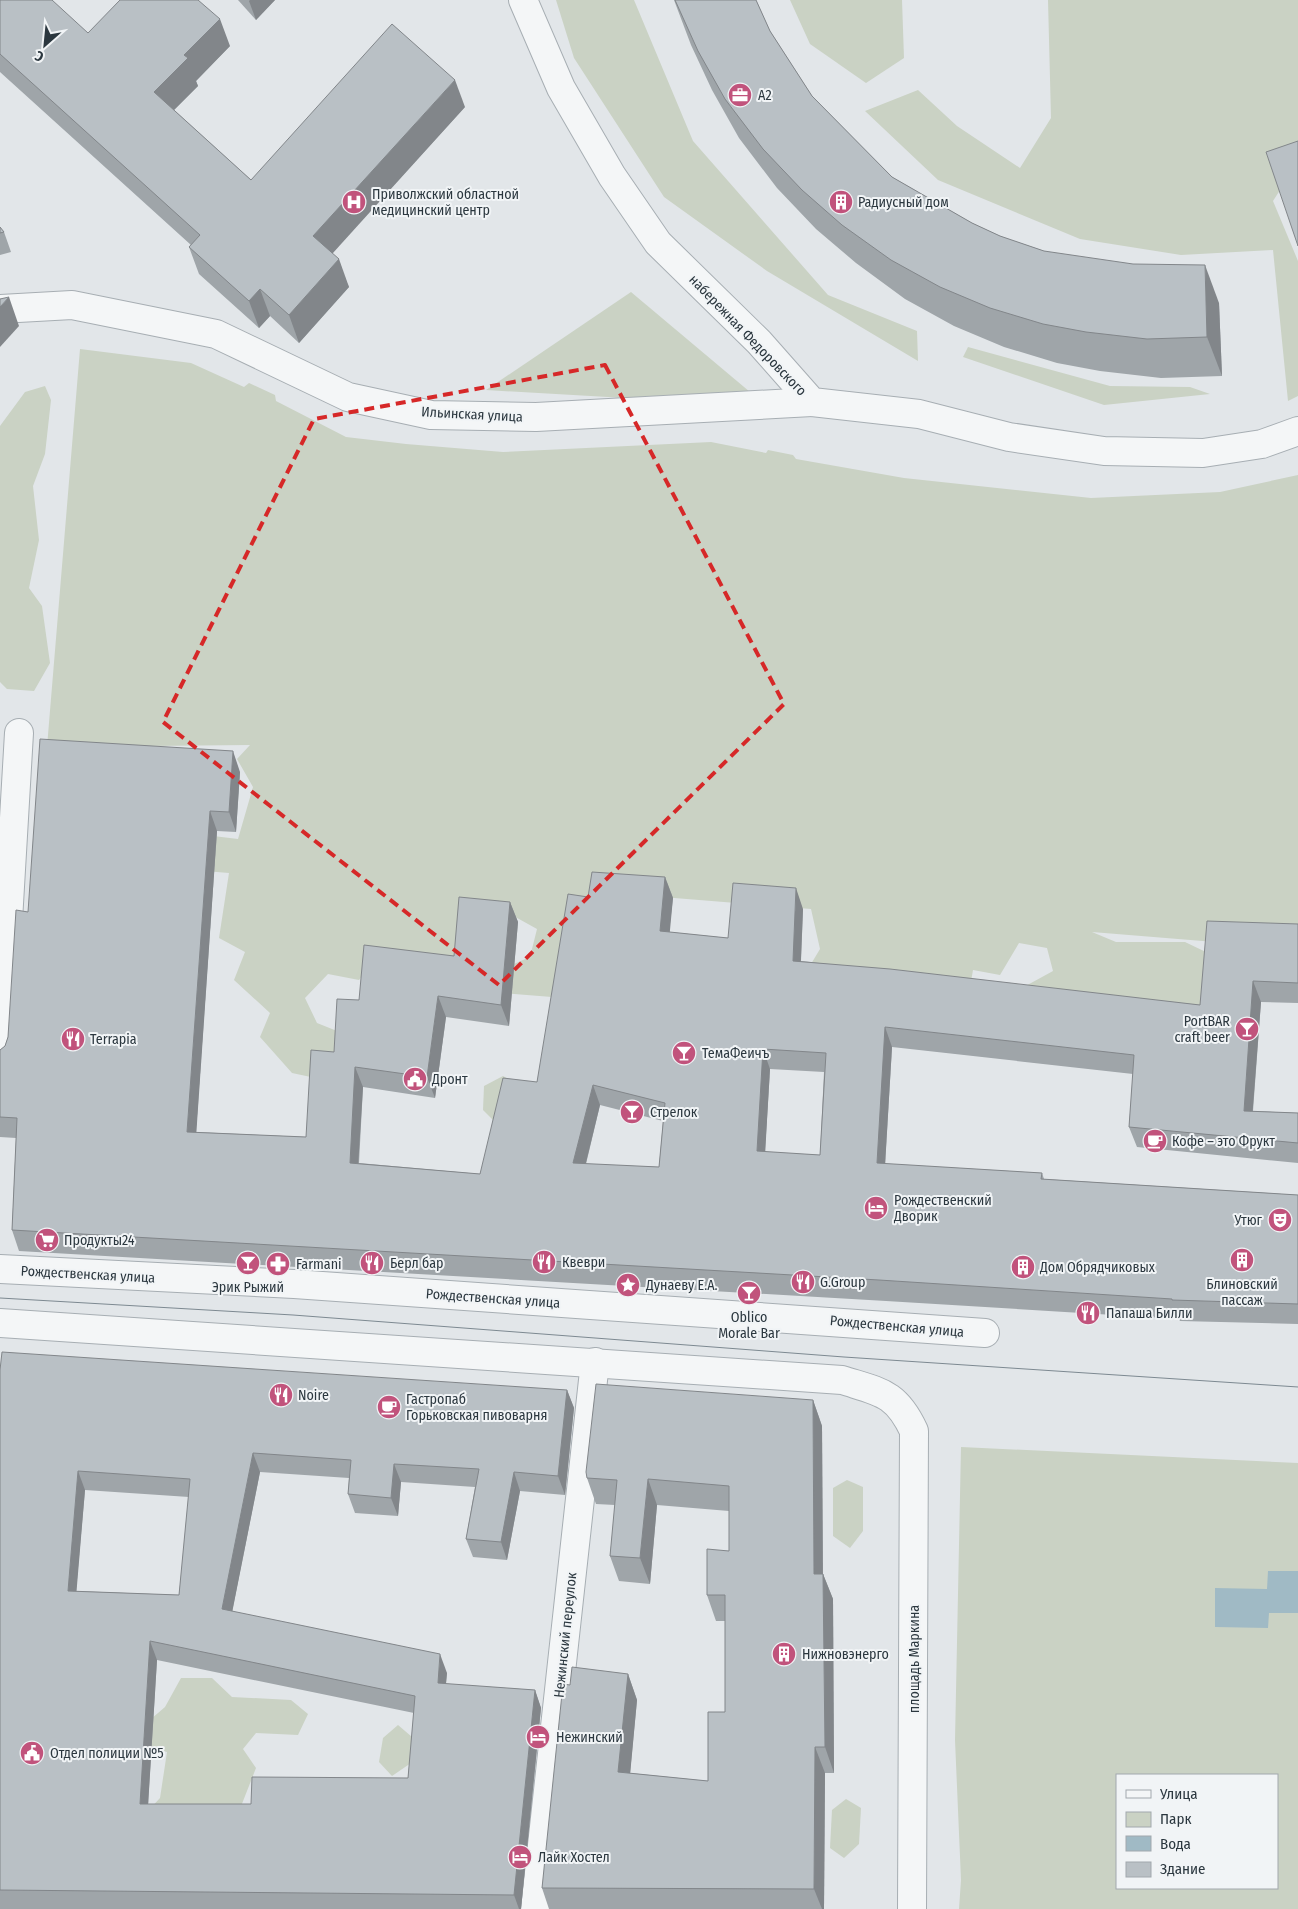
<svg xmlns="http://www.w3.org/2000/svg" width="1298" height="1909" font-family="'Fira Sans Condensed',sans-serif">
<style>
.green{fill:#cad2c4;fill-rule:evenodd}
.water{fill:#a0bac5}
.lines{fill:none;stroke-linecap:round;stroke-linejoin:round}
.pedestrian-casing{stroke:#a7aeb3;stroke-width:30}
.minor-casing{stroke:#a7aeb3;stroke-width:30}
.pedestrian{stroke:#f4f6f7;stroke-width:28}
.minor{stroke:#f4f6f7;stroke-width:28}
.tram{stroke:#7d8991;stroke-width:1}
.wall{fill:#9fa5a9;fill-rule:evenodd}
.shaded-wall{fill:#82868a}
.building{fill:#b9c0c5;stroke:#82868a;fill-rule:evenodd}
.marked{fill:none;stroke:#d62828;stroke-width:4;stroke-dasharray:10 6;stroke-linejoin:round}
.labels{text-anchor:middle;stroke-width:4;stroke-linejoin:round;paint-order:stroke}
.poi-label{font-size:14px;fill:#2b373f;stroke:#f1f4f6;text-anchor:start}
.street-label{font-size:14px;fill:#2b373f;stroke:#f1f4f6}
</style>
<rect width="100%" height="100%" fill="#e2e6e9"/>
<g class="green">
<polygon points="556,0 634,0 693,141 828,295 917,331 918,361 767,271 664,197 574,58"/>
<polygon points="790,0 902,0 904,58 866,83 810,44"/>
<polygon points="1048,0 1298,0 1298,162 1273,201 1298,261 1298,396 1288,401 1273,250 1181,255 1080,239 938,180 865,111 918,90 957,126 1020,168 1051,118"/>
<polygon points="631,292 750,392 747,405 486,390"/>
<polygon points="968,347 1110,386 1190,387 1210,394 1104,405 963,357"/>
<polygon points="80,349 191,363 244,387 249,383 275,395 276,401 346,437 406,444 503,452 711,442 766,453 768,450 793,455 796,459 904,478 1091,498 1220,492 1298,475 1298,943 1215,942 1092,932 1116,942 1185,942 1210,954 1202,1010 1009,995 1053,971 1047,948 1019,943 1000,975 973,970 968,999 805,974 820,949 811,909 662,897 552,997 503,993 500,970 530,957 537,929 510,914 447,963 384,949 359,980 328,974 305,998 317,1023 357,1039 353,1086 292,1073 260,1037 270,1013 234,980 245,952 219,938 229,873 180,869 172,831 238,839 253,787 237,759 250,745 47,747"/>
<polygon points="45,386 51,400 45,454 33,486 39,540 29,588 42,606 50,663 34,691 7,689 0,682 0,426 25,392"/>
<polygon points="503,1076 521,1086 496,1123 483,1110 484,1086"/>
<path d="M 961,1447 L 1298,1463 L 1298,1909 L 959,1909 L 961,1880 L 955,1740 ZM 1117,1775 L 1277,1775 L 1277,1888 L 1117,1888 Z"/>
<polygon points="847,1480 863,1487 863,1531 850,1548 833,1536 833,1488"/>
<polygon points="181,1678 212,1678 232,1697 291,1700 308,1714 298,1735 256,1733 243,1749 256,1768 238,1814 146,1813 160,1798 167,1752 146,1746 144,1725 165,1707"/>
<polygon points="398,1725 412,1737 411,1763 392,1776 379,1762 383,1738"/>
<polygon points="846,1799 861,1808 859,1844 844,1858 830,1848 832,1810"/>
</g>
<polygon class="water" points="1268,1571 1298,1571 1298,1613 1269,1613 1268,1628 1215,1627 1215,1588 1267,1589"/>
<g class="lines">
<g class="pedestrian-casing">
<polyline id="pedestrian" points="0,1269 294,1284 985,1333"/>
</g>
<g class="minor-casing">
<g id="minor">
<polyline points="523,0 561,88 612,176 658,243 759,342 812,402 919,414 1009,437 1104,451 1203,453 1262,444 1298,431"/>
<polyline points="0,309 72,305 216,334 348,397 431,415 536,417 812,402"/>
<polyline points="0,1057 19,733"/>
<path d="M 0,1323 L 842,1380 C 880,1392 896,1392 914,1431 L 912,1909"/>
<polyline points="535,1909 595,1362"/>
</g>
</g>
<use href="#pedestrian" class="pedestrian"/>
<use href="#minor" class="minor"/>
<polyline class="tram" points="0,1298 293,1315 844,1357 1298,1387"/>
</g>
<g class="wall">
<polygon points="0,0 88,33 230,46 196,81 198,86 174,110 251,180 465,107 332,253 349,287 299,343 270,316 259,328 199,274 189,247 191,245 0,72"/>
<polygon points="238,0 275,0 256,20"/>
<polygon points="674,0 756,0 770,31 812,96 892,177 972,223 1000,236 1044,251 1219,303 1222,376 1161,378 1100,371 1057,363 1004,347 954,326 905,299 856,263 816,229 777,188 739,138 712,90 691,45"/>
<polygon points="0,227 4,232 11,252 0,255"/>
<path d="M 240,772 L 236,832 L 217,831 L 196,1132 L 306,1137 L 334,1052 L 359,1000 L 454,956 L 510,902 L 518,922 L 509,1026 L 446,1017 L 435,1098 L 363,1087 L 359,1163 L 480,1174 L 537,1082 L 588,897 L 665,877 L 673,898 L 669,932 L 728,938 L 803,909 L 801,961 L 1200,1005 L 1298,924 L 1298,1003 L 1261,1002 L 1253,1111 L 1298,1113 L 1298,1163 L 1137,1147 L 1129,1127 L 1133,1074 L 892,1047 L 885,1164 L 1042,1173 L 1044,1179 L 1298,1195 L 1298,1324 L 1180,1321 L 1179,1319 L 886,1301 L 19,1251 L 12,1230 L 16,1138 L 0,1137 L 0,1050 L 5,1046 L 8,1037 L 28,912 ZM 770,1069 L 824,1072 L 820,1155 L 765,1152 ZM 600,1105 L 663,1121 L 659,1167 L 586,1164 Z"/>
<path d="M 0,1370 L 567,1390 L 574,1408 L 565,1495 L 520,1491 L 507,1560 L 473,1557 L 466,1539 L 475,1487 L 401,1482 L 398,1516 L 355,1513 L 348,1494 L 349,1478 L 260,1472 L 232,1612 L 447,1673 L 446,1684 L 535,1690 L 541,1708 L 521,1909 L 0,1909 ZM 85,1490 L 189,1497 L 179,1595 L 76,1591 ZM 157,1660 L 414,1713 L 408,1778 L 251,1804 L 148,1804 Z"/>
<polygon points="813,1400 822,1426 823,1574 833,1599 834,1773 825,1773 824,1909 549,1909 542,1888 570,1685 628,1674 637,1700 630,1773 708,1781 725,1712 725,1621 716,1621 707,1595 729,1551 729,1511 657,1505 650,1584 619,1581 610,1556 615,1505 596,1504 587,1478"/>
</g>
<g class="shaded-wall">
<polygon points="250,0 275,0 256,20 249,1"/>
<polygon points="220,19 230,46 196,81 198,86 164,120 154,92 184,55"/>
<polygon points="455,80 465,107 323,264 313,236"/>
<polygon points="339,259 349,287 299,343 289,315"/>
<polygon points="1205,265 1219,303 1222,376 1207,337"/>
<polygon points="260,289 270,316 259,328 249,301"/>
<polygon points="9,297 19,326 0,347 0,307"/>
<polygon points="233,751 240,772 236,832 229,812"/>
<polygon points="210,811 217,831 195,1152 187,1132"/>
<polygon points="665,877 673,898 668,951 660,931"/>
<polygon points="796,888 803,909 800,981 793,961"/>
<polygon points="510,902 518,922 509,1026 501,1005"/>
<polygon points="1253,981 1261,1002 1251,1132 1244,1111"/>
<polygon points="438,996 446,1017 435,1098 427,1077"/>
<polygon points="885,1027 892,1047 884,1183 877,1163"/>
<polygon points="763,1049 770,1069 764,1172 757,1151"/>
<polygon points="355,1067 363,1087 357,1183 350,1163"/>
<polygon points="593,1085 600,1105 581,1183 573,1163"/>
<polygon points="567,1390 574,1408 565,1495 558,1476"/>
<polygon points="813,1400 822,1426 823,1600 814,1574"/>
<polygon points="253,1453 260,1472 229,1628 222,1609"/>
<polygon points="394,1464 401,1482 398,1516 391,1498"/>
<polygon points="78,1471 85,1490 75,1609 68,1591"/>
<polygon points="514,1472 520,1491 507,1560 501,1542"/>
<polygon points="648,1479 657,1505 650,1584 640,1558"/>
<polygon points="823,1574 833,1599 834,1773 825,1747"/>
<polygon points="150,1641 157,1660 147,1823 140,1804"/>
<polygon points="440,1654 447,1673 444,1702 438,1683"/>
<polygon points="628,1674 637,1700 628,1797 618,1772"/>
<polygon points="535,1690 541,1708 521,1909 519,1909 514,1895"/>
<polygon points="815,1747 825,1773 824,1909 822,1909 814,1889"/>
</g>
<g class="building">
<polygon points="0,0 52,0 88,33 120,0 198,0 220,19 184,55 188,58 154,92 251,180 392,24 455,80 313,236 339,259 289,315 260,289 249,301 189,247 200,235 0,54"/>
<polygon points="675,0 756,0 770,31 812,96 892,177 972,223 1000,236 1044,251 1133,264 1205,265 1207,337 1147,339 1086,332 1043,324 990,308 940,287 891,260 842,225 802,190 763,149 725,99 698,51"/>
<polygon points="1298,141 1298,246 1266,152"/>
<polygon points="0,227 4,232 0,233"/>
<polygon points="9,297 0,307 0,299"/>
<path d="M 40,739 L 233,751 L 229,812 L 210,811 L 187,1132 L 306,1137 L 311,1050 L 334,1052 L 337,999 L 359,1000 L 364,945 L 454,956 L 459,897 L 510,902 L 501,1005 L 438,996 L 427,1077 L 355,1067 L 350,1163 L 480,1174 L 503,1078 L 537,1082 L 568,894 L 588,897 L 592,872 L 665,877 L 660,931 L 728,938 L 733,883 L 796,888 L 793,961 L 890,969 L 1200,1005 L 1207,921 L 1298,924 L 1298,983 L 1253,981 L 1244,1111 L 1298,1113 L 1298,1143 L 1129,1127 L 1134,1055 L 885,1027 L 877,1163 L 1042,1173 L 1041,1179 L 1298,1195 L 1298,1304 L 1172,1300 L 1172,1299 L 879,1280 L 12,1230 L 17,1118 L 0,1117 L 0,1050 L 5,1046 L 8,1037 L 16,910 L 28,912 ZM 763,1049 L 826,1053 L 820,1155 L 757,1151 ZM 593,1085 L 665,1103 L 659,1167 L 573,1163 Z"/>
<path d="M 2,1352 L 567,1390 L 558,1476 L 514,1472 L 501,1542 L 466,1539 L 479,1469 L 394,1464 L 391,1498 L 348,1494 L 351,1460 L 253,1453 L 222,1609 L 440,1654 L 438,1683 L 535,1690 L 514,1895 L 0,1890 L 0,1370 ZM 78,1471 L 190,1479 L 179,1595 L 68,1591 ZM 150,1641 L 415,1696 L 408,1778 L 252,1777 L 251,1804 L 140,1804 Z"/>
<polygon points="596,1384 813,1400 814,1574 823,1574 825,1747 815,1747 814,1889 542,1888 563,1684 570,1685 572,1667 628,1674 618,1772 708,1781 708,1712 725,1712 725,1595 707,1595 707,1549 729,1551 729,1486 648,1479 640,1558 610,1556 617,1480 587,1478 586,1472"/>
</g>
<path class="marked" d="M 605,365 L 784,704 L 499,985 L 163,722 L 314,419 Z"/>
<defs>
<g id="office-disc" transform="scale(1.25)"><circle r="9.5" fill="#c1537c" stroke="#f1f4f6"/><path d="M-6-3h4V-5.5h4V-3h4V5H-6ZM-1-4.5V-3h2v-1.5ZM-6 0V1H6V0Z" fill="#fff"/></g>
<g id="hospital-disc" transform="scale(1.25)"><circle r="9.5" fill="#c1537c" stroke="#f1f4f6"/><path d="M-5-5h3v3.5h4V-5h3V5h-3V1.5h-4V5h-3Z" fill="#fff"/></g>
<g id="building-disc" transform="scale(1.25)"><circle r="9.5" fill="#c1537c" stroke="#f1f4f6"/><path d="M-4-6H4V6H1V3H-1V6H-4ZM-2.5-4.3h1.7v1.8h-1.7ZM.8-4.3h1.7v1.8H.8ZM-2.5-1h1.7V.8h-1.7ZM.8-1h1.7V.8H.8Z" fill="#fff"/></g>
<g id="bar-disc" transform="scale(1.25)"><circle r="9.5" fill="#c1537c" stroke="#f1f4f6"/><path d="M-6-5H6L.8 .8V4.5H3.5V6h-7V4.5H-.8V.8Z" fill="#fff"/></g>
<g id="restaurant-disc" transform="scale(1.25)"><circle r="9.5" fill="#c1537c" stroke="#f1f4f6"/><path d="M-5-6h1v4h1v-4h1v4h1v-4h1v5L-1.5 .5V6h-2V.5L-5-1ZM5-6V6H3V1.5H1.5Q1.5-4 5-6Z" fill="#fff"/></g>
<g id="civic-disc" transform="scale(1.25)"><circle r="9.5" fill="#c1537c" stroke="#f1f4f6"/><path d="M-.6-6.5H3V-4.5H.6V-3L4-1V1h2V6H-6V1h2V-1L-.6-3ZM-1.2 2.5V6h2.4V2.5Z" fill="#fff"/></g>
<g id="cafe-disc" transform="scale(1.25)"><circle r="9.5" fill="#c1537c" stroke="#f1f4f6"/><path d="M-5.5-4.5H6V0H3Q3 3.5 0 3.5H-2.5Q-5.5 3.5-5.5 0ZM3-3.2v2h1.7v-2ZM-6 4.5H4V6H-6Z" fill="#fff"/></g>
<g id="hotel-disc" transform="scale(1.25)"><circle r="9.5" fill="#c1537c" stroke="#f1f4f6"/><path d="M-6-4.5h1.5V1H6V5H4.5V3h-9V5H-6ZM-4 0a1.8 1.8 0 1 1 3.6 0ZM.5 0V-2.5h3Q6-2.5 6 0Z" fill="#fff"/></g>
<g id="theatre-disc" transform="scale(1.25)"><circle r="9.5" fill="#c1537c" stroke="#f1f4f6"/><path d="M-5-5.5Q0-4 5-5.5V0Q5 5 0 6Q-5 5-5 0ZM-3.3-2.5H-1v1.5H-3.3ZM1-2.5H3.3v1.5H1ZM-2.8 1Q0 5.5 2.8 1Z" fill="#fff"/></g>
<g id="supermarket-disc" transform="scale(1.25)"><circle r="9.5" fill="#c1537c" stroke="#f1f4f6"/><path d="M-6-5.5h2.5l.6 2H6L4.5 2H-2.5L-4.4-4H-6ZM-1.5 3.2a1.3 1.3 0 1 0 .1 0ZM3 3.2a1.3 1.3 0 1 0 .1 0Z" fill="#fff"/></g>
<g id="pharmacy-disc" transform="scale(1.25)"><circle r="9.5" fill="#c1537c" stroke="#f1f4f6"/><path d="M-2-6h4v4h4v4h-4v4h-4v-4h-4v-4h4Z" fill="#fff"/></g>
<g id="sight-disc" transform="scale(1.25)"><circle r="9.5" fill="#c1537c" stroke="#f1f4f6"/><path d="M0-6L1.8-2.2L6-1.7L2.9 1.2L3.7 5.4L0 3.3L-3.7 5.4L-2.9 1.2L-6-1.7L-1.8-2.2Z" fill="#fff"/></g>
</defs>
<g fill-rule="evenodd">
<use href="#office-disc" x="740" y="95"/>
<use href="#hospital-disc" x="354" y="202"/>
<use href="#building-disc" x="841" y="202"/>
<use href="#bar-disc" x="1247" y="1029"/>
<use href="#restaurant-disc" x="73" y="1039"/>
<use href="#bar-disc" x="684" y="1053"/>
<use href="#civic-disc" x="415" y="1079"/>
<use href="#bar-disc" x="632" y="1112"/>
<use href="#cafe-disc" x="1155" y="1141"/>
<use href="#hotel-disc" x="876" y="1208"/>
<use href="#theatre-disc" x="1280" y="1220"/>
<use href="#supermarket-disc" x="47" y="1240"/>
<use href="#building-disc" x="1242" y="1260"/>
<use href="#restaurant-disc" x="544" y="1262"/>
<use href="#bar-disc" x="248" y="1263"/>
<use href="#restaurant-disc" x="372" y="1263"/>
<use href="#pharmacy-disc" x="278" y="1264"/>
<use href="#building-disc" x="1023" y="1267"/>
<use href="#restaurant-disc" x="803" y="1282"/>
<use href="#sight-disc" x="628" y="1285"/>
<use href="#bar-disc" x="749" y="1293"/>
<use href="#restaurant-disc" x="1088" y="1313"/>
<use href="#restaurant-disc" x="281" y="1395"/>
<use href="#cafe-disc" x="389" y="1407"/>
<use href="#building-disc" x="784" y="1654"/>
<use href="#hotel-disc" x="538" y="1737"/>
<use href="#civic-disc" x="32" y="1753"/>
<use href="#hotel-disc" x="520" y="1857"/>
</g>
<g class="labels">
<g class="poi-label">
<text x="758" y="100">А2</text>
<text x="372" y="199">Приволжский областной<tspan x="372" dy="16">медицинский центр</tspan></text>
<text x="858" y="207">Радиусный дом</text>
<text x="1230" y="1026" text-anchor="end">PortBAR<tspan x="1230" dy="16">craft beer</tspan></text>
<text x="90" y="1044">Terrapia</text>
<text x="702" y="1058">ТемаФеичъ</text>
<text x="432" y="1084">Дронт</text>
<text x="650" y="1117">Стрелок</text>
<text x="1172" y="1146">Кофе – это Фрукт</text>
<text x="894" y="1205">Рождественский<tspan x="894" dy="16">Дворик</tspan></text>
<text x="1262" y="1225" text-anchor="end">Утюг</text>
<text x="64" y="1245">Продукты24</text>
<text x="562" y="1267">Квеври</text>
<text x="390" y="1268">Берл бар</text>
<text x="296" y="1269">Farmani</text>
<text x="1040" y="1272">Дом Обрядчиковых</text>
<text x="820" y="1287">G.Group</text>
<text x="1242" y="1289" text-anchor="middle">Блиновский<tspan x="1242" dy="16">пассаж</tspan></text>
<text x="646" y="1290">Дунаеву Е.А.</text>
<text x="248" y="1292" text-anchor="middle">Эрик Рыжий</text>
<text x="1106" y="1318">Папаша Билли</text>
<text x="749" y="1322" text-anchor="middle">Oblico<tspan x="749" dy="16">Morale Bar</tspan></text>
<text x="298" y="1400">Noire</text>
<text x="406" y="1404">Гастропаб<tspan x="406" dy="16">Горьковская пивоварня</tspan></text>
<text x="802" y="1659">Нижновэнерго</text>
<text x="556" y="1742">Нежинский</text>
<text x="50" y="1758">Отдел полиции №5</text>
<text x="538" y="1862">Лайк Хостел</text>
</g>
<g class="street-label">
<text transform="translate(748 335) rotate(46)" y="5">набережная Федоровского</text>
<text transform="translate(472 414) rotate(3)" y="5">Ильинская улица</text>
<text transform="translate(88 1274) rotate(3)" y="5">Рождественская улица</text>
<text transform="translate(493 1298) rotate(4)" y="5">Рождественская улица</text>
<text transform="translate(897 1326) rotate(5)" y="5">Рождественская улица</text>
<text transform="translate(565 1635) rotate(-84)" y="5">Нежинский переулок</text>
<text transform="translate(914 1659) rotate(-90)" y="5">площадь Маркина</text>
</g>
</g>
<rect x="1116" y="1774" width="162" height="115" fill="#f1f4f6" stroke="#a2a8ad"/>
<rect x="1126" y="1790" width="25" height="8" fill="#f4f6f7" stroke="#a2a8ad"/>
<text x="1160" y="1799" font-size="15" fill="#2b373f">Улица</text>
<rect x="1126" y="1812" width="25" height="15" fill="#cad2c4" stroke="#a2a8ad"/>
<text x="1160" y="1824" font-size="15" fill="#2b373f">Парк</text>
<rect x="1126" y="1836" width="25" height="15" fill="#a0bac5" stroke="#a2a8ad"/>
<text x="1160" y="1849" font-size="15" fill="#2b373f">Вода</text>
<rect x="1126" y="1862" width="25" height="15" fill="#b9c0c5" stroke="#a2a8ad"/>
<text x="1160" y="1874" font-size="15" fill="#2b373f">Здание</text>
<g transform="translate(45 45) rotate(207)" stroke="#f1f4f6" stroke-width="4" paint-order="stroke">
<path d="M0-4L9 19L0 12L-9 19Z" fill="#2b373f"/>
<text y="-8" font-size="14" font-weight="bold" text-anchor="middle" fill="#2b373f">С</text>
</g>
</svg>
